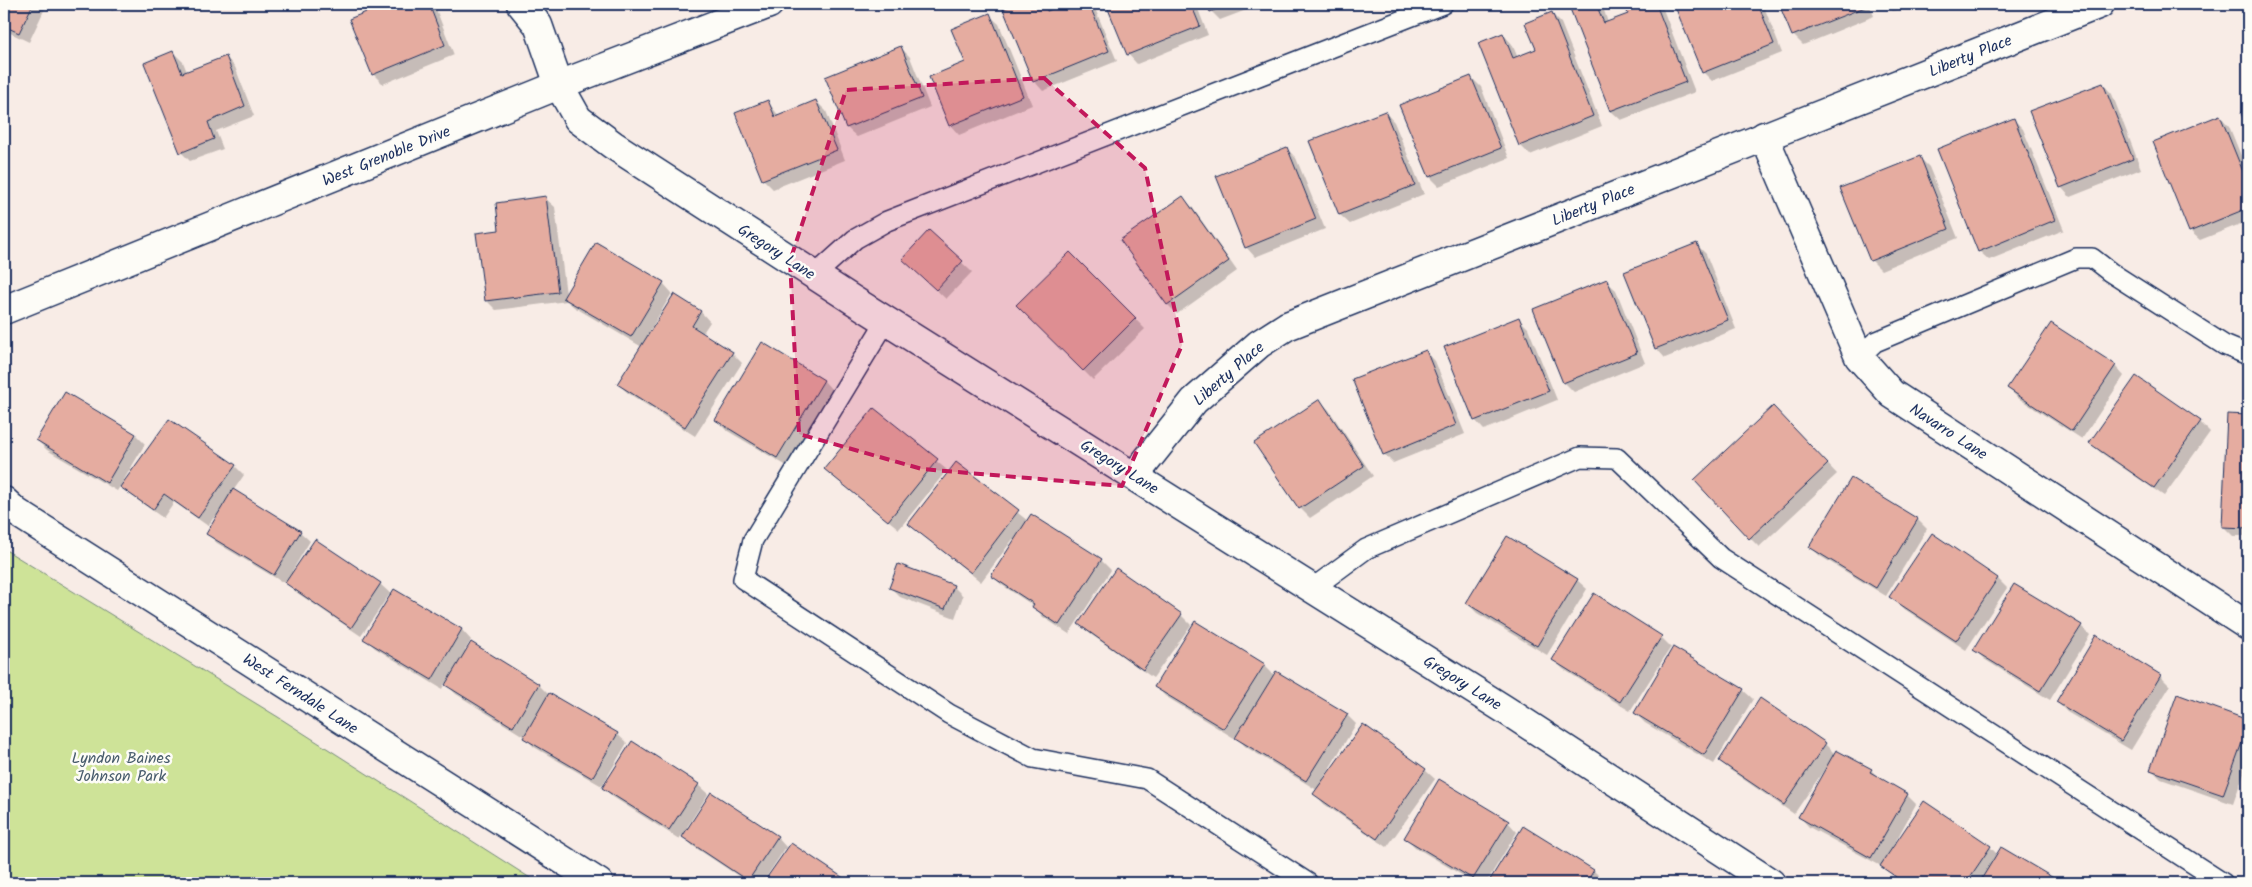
<svg xmlns="http://www.w3.org/2000/svg" width="2252" height="887" font-family="Kalam,sans-serif">
<style>
.green{fill:#cee398;stroke:#74897b}
.shadow{fill:#0003}
.building{fill:#e5aca0;stroke:#1b2f5e}
.lines{fill:none;stroke-linecap:round;stroke-linejoin:round}
.lane-casing{stroke:#1b2f5e;stroke-width:22}
.street-casing{stroke:#1b2f5e;stroke-width:31}
.lane{stroke:#fdfcf7;stroke-width:19}
.street{stroke:#fdfcf7;stroke-width:28}
.marked{fill:#c2185b;fill-opacity:0.2;stroke:#c2185b;stroke-width:4;stroke-dasharray:10 6;stroke-linejoin:round}
.labels{text-anchor:middle;stroke-width:5;stroke-linejoin:round;paint-order:stroke}
.street-label{font-size:16px;fill:#1b2f5e;stroke:#fdfcf7}
.park-label{font-size:16px;fill:#485c6c;stroke:#fdfcf7}
</style>
<rect width="100%" height="100%" fill="#f8ece6"/>
<filter id="ink" filterUnits="userSpaceOnUse"><feTurbulence type="fractalNoise" baseFrequency=".02" numOctaves="2"/><feDisplacementMap in="SourceGraphic" scale="10" xChannelSelector="R" yChannelSelector="G"/><feConvolveMatrix kernelMatrix="1 2 1 2 8 2 1 2 1" color-interpolation-filters="sRGB"/></filter>
<g filter="url(#ink)">
<polygon class="green" points="4,549 278,717 538,883 4,883"/>
<g class="shadow">
<polygon points="4,4 47,4 29,42 4,30"/>
<polygon points="104,4 131,4 112,11"/>
<polygon points="390,4 434,4 454,55 383,84 373,74 351,19"/>
<polygon points="1019,4 1049,4 1052,10 1068,4 1093,4 1117,61 1043,91 1034,81 1005,9"/>
<polygon points="1107,4 1196,4 1208,35 1137,64 1128,54"/>
<polygon points="1208,4 1262,4 1220,20 1211,11"/>
<polygon points="1577,4 1599,4 1603,7 1608,23 1630,14 1625,4 1661,4 1695,92 1621,120 1611,111 1571,6"/>
<polygon points="1675,4 1763,4 1782,53 1712,81 1703,72"/>
<polygon points="1780,4 1869,4 1874,16 1803,45 1793,35"/>
<polygon points="1886,4 1913,4 1893,11"/>
<polygon points="1551,13 1561,23 1602,126 1530,155 1520,145 1503,34 1512,44 1518,58 1538,50"/>
<polygon points="989,15 999,24 1032,105 959,135 950,125"/>
<polygon points="901,48 910,57 930,107 857,137 847,128 827,78"/>
<polygon points="173,52 183,62 187,72 226,57 235,67 254,116 216,131 223,149 190,161 181,152"/>
<polygon points="1471,77 1481,87 1509,158 1439,186 1430,177 1401,106"/>
<polygon points="2103,84 2112,94 2141,169 2070,197 2061,187"/>
<polygon points="816,101 826,111 845,160 773,189 763,179 768,102 779,116"/>
<polygon points="1385,112 1394,122 1424,194 1350,224 1340,215 1311,142"/>
<polygon points="2220,116 2229,126 2248,173 2248,221 2200,240 2190,231"/>
<polygon points="2013,119 2023,129 2064,230 1989,260 1979,251"/>
<polygon points="1287,149 1296,158 1325,229 1255,257 1246,247"/>
<polygon points="1919,157 1929,167 1958,238 1881,270 1871,260"/>
<polygon points="545,198 555,207 566,294 663,283 672,293 649,332 651,333 675,295 701,312 710,322 702,334 732,353 742,363 695,436 628,393 618,384 642,347 574,307 567,301 496,310 487,301 501,231"/>
<polygon points="1183,198 1192,207 1237,271 1177,314 1168,305 1122,240"/>
<polygon points="929,232 972,272 946,299 913,268"/>
<polygon points="1696,244 1706,254 1736,329 1665,358 1656,348"/>
<polygon points="1070,253 1145,329 1093,380 1018,305"/>
<polygon points="1606,281 1616,290 1645,363 1574,392 1564,382"/>
<polygon points="1518,318 1528,328 1557,400 1484,430 1475,420"/>
<polygon points="762,344 824,381 833,391 787,466 726,430 716,420"/>
<polygon points="1426,351 1435,361 1465,434 1393,463 1384,454"/>
<polygon points="2115,366 2124,376 2082,439 2018,398 2008,388"/>
<polygon points="1320,401 1329,410 1373,476 1310,518 1300,508 1256,443"/>
<polygon points="874,409 947,470 899,529 836,478"/>
<polygon points="2228,415 2248,416 2248,536 2233,536 2223,526"/>
<polygon points="1783,417 1837,474 1759,547 1750,538"/>
<polygon points="2200,422 2210,432 2164,496 2100,452 2091,442"/>
<polygon points="136,435 145,444 122,483 124,484 235,466 244,475 233,491 300,532 310,541 292,571 293,572 315,540 380,584 392,595 395,590 462,630 471,640 465,650 467,652 472,643 539,685 549,695 617,734 627,743 602,786 534,747 525,737 456,694 445,683 442,689 375,648 365,638 391,596 389,595 361,636 296,592 285,582 284,583 217,543 207,533 217,517 215,516 208,526 174,502 163,518 132,496 121,485 117,491 47,450 37,440"/>
<polygon points="956,464 1028,521 1031,515 1101,560 1111,570 1069,634 1043,617 1034,606 1002,585 992,576 1015,541 1013,539 981,582 909,524"/>
<polygon points="1852,479 1918,520 1927,529 1886,596 1820,556 1810,546"/>
<polygon points="1932,535 1998,579 2007,588 1966,650 1900,606 1891,596"/>
<polygon points="1117,570 1181,615 1191,625 1153,678 1089,633 1079,624"/>
<polygon points="1577,580 1587,589 1547,655 1477,613 1467,603"/>
<polygon points="953,586 963,596 955,618 900,597 890,587"/>
<polygon points="2081,626 2090,635 2050,700 1984,659 1974,649"/>
<polygon points="1661,637 1671,647 1630,711 1563,669 1554,660"/>
<polygon points="2097,637 2160,676 2170,686 2131,750 2067,712 2057,702"/>
<polygon points="1264,665 1274,675 1347,715 1356,724 1323,779 1425,770 1435,779 1387,847 1324,804 1315,794 1317,790 1246,747 1235,736 1234,738 1165,696 1156,686"/>
<polygon points="1743,690 1753,699 1714,764 1645,723 1635,713"/>
<polygon points="2178,696 2248,721 2248,761 2233,804 2161,779 2151,769"/>
<polygon points="1825,744 1835,754 1871,770 1880,779 1907,795 1916,804 1892,848 1893,849 1990,847 1998,855 2001,849 2059,883 1902,883 1881,866 1809,827 1800,817 1828,768 1826,767 1794,814 1730,770 1720,761"/>
<polygon points="698,785 708,794 687,827 777,837 786,847 762,883 749,883 693,846 682,835 679,839 613,797 604,788"/>
<polygon points="1508,822 1517,832 1486,883 1475,883 1415,847 1405,837"/>
<polygon points="1524,828 1594,871 1603,880 1601,883 1489,883"/>
<polygon points="791,844 848,883 765,883"/>
</g>
<g class="building">
<polygon points="4,4 33,4 19,33 4,26"/>
<polygon points="386,4 429,4 445,45 372,75 349,19"/>
<polygon points="1016,4 1045,4 1047,11 1065,4 1089,4 1109,51 1033,82 1003,9"/>
<polygon points="1106,4 1191,4 1200,26 1127,55"/>
<polygon points="1206,4 1229,4 1210,12"/>
<polygon points="1574,4 1596,4 1604,23 1628,14 1624,4 1656,4 1686,82 1610,111 1569,6"/>
<polygon points="1674,4 1758,4 1774,44 1702,73"/>
<polygon points="1779,4 1864,4 1865,7 1792,36"/>
<polygon points="1552,12 1593,116 1519,146 1478,43 1503,33 1513,58 1536,49 1525,23"/>
<polygon points="990,13 1023,96 949,126 929,77 965,62 951,29"/>
<polygon points="901,46 922,98 846,128 825,77"/>
<polygon points="173,51 182,73 226,56 245,106 208,122 214,139 180,153 144,63"/>
<polygon points="1471,76 1501,148 1429,177 1399,105"/>
<polygon points="2103,83 2133,159 2060,188 2029,111"/>
<polygon points="768,100 775,117 816,100 837,150 762,180 735,113"/>
<polygon points="2248,110 2248,132 2241,113"/>
<polygon points="1385,111 1415,185 1339,215 1309,141"/>
<polygon points="2220,115 2248,184 2248,208 2189,232 2153,142"/>
<polygon points="2014,118 2055,220 1978,252 1937,149"/>
<polygon points="1287,147 1316,219 1245,248 1216,176"/>
<polygon points="1920,156 1949,229 1870,261 1840,188"/>
<polygon points="546,196 558,292 485,301 476,233 499,230 496,203"/>
<polygon points="1183,196 1229,261 1167,305 1120,240"/>
<polygon points="929,230 963,261 936,290 902,259"/>
<polygon points="596,242 664,282 631,337 563,298"/>
<polygon points="1697,243 1728,320 1655,349 1624,272"/>
<polygon points="1070,252 1136,318 1083,371 1016,305"/>
<polygon points="1607,279 1637,353 1563,383 1533,309"/>
<polygon points="674,294 701,311 692,326 733,352 685,427 617,384"/>
<polygon points="1519,317 1549,391 1474,421 1444,347"/>
<polygon points="2051,323 2116,365 2072,431 2007,388"/>
<polygon points="762,342 824,380 777,458 715,420"/>
<polygon points="1426,350 1456,425 1383,455 1352,379"/>
<polygon points="2136,376 2201,421 2154,488 2089,443"/>
<polygon points="65,392 136,434 107,483 36,440"/>
<polygon points="1320,399 1364,466 1299,509 1254,443"/>
<polygon points="1773,406 1828,464 1749,539 1694,480"/>
<polygon points="874,408 938,459 888,521 824,469"/>
<polygon points="2227,414 2248,415 2248,528 2222,527"/>
<polygon points="169,419 236,465 198,518 164,494 153,510 120,487"/>
<polygon points="956,462 1019,510 971,573 908,524"/>
<polygon points="1851,478 1918,519 1876,588 1809,547"/>
<polygon points="233,489 301,531 274,575 206,534"/>
<polygon points="1031,514 1102,559 1059,625 1032,607 1034,604 991,576"/>
<polygon points="1932,533 1998,578 1956,641 1889,597"/>
<polygon points="1507,536 1578,579 1537,646 1466,603"/>
<polygon points="315,539 381,583 351,628 285,583"/>
<polygon points="898,564 954,585 945,609 889,588"/>
<polygon points="1116,568 1182,614 1143,670 1078,624"/>
<polygon points="2014,584 2082,625 2040,691 1973,650"/>
<polygon points="394,589 462,629 432,680 363,639"/>
<polygon points="1594,593 1662,636 1620,702 1552,660"/>
<polygon points="1195,621 1265,664 1224,729 1154,687"/>
<polygon points="2096,635 2161,675 2121,741 2056,702"/>
<polygon points="471,642 539,684 513,727 445,685"/>
<polygon points="1673,647 1744,689 1704,755 1634,713"/>
<polygon points="1276,671 1348,714 1306,781 1235,738"/>
<polygon points="549,693 618,733 592,778 523,738"/>
<polygon points="2177,694 2248,720 2248,726 2223,795 2150,770"/>
<polygon points="1760,698 1826,743 1784,805 1719,761"/>
<polygon points="1363,724 1426,769 1377,839 1313,794"/>
<polygon points="632,741 699,784 669,830 602,788"/>
<polygon points="1836,750 1872,769 1870,772 1908,794 1871,858 1798,817"/>
<polygon points="1439,779 1509,821 1473,879 1404,838"/>
<polygon points="711,792 778,836 748,881 682,837"/>
<polygon points="1924,801 1991,846 1966,883 1905,883 1880,866"/>
<polygon points="1523,826 1594,870 1586,883 1488,883"/>
<polygon points="791,843 851,883 763,883"/>
<polygon points="2001,847 2062,883 1979,883"/>
</g>
<g class="lines">
<g class="lane-casing">
<g id="lane">
<polyline points="815,275 855,239 887,221 1443,4"/>
<polyline points="886,321 753,540 743,579 949,714 1033,758 1147,779 1308,883"/>
<polyline points="1859,357 1875,342 2076,258 2092,258 2110,272 2224,345 2248,355"/>
<polyline points="1313,588 1366,549 1580,457 1617,458 1721,558 2223,883"/>
</g>
</g>
<g class="street-casing">
<g id="street">
<polyline points="521,4 538,25 559,85 578,119 613,145 853,300 1504,709 1771,883"/>
<polyline points="1764,136 1859,357 1892,394 2248,626"/>
<polyline points="4,310 559,85 769,4"/>
<polyline points="1135,475 1194,401 1259,344 1287,326 2100,4"/>
<polyline points="4,501 16,512 599,883"/>
</g>
</g>
<use href="#lane" class="lane"/>
<use href="#street" class="street"/>
</g>
</g>
<path class="marked" d="M 1044,78 L 1145,168 L 1182,345 L 1122,486 L 922,469 L 799,434 L 790,261 L 846,90 Z"/>
<g class="labels">
<g class="street-label">
<text transform="translate(1970 55) rotate(-22)" y="6">Liberty Place</text>
<text transform="translate(386 155) rotate(-22)" y="6">West Grenoble Drive</text>
<text transform="translate(1593 204) rotate(-22)" y="6">Liberty Place</text>
<text transform="translate(777 251) rotate(33)" y="6">Gregory Lane</text>
<text transform="translate(1228 373) rotate(-41)" y="6">Liberty Place</text>
<text transform="translate(1949 431) rotate(33)" y="6">Navarro Lane</text>
<text transform="translate(1120 466) rotate(32)" y="6">Gregory Lane</text>
<text transform="translate(1463 682) rotate(32)" y="6">Gregory Lane</text>
<text transform="translate(301 693) rotate(33)" y="6">West Ferndale Lane</text>
</g>
<g class="park-label">
<text x="121" y="763">Lyndon Baines<tspan x="121" dy="18">Johnson Park</tspan></text>
</g>
</g>
<rect width="2252" height="887" fill="none" stroke="#fdfcf7" stroke-width="20"/>
<rect x="10" y="10" width="2232" height="867" fill="none" stroke="#1b2f5e" stroke-width="2" filter="url(#ink)"/>
</svg>
